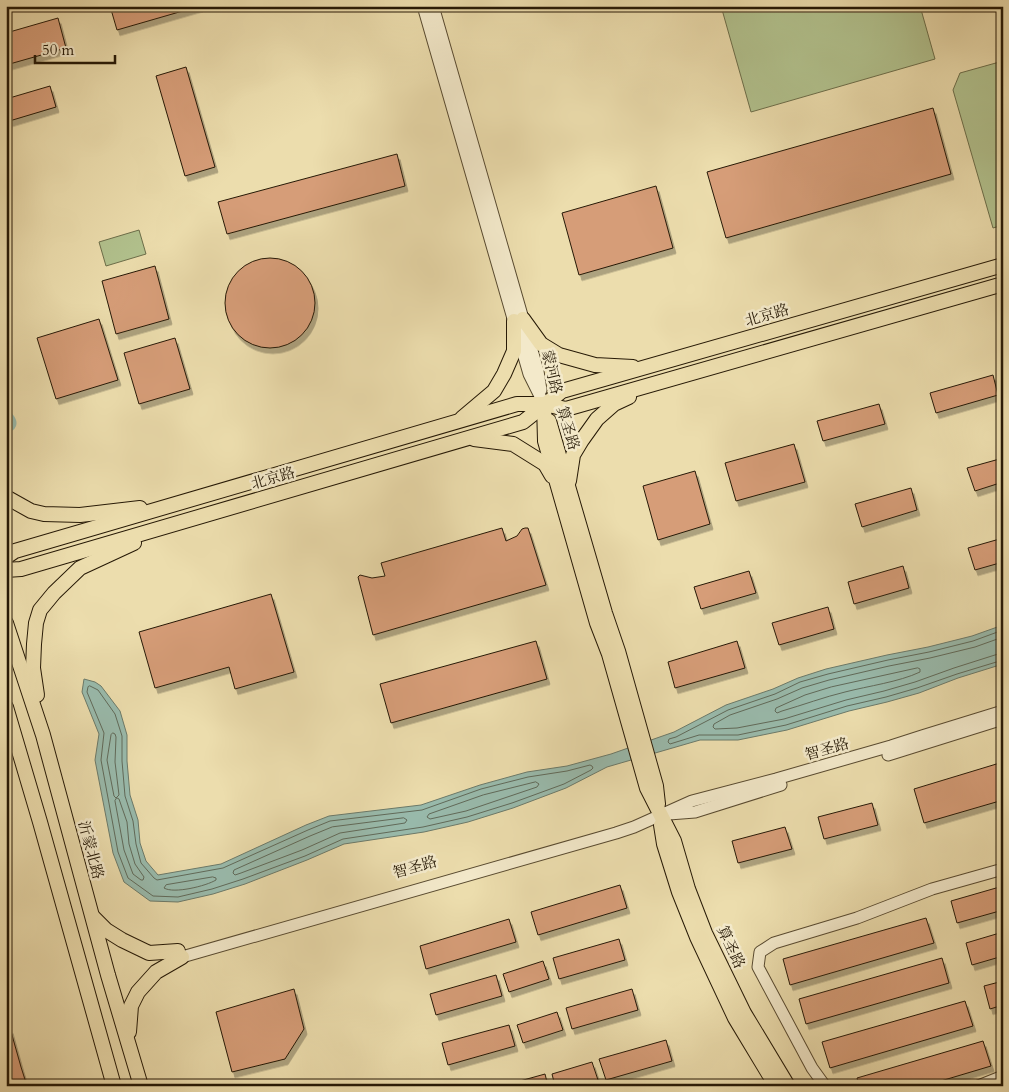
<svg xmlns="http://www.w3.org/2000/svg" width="1009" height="1092" font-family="Cardo,'Noto Serif SC',serif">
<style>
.green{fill:#b2c28e;stroke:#6c6e4a}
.water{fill:#99bbad;stroke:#6b7a6a}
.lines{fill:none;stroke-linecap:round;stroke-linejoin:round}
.shore{stroke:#606a5a;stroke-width:1}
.river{stroke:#99bbad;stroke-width:19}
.building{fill:#d69d78;stroke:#261906;filter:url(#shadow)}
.minor-casing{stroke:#584a30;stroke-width:13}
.major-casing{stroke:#261906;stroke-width:16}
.minor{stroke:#f3e9ca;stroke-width:11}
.major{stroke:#ecddad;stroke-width:14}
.labels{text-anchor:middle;stroke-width:5;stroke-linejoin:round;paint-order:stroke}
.street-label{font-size:15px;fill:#261906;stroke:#f3e9ca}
</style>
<defs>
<filter id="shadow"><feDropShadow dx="3" dy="5.5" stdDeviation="0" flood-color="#0004"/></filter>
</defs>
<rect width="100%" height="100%" fill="#ecddad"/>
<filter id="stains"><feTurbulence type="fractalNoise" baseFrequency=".004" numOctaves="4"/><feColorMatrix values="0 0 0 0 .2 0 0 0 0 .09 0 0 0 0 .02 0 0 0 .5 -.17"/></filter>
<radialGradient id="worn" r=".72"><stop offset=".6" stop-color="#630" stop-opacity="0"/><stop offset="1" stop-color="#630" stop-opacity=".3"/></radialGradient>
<g class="green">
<polygon points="721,6 920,6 935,59 751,112"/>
<polygon points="1003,61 1003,225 993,228 953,90 960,73"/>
<polygon points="139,230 146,254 106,266 99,242"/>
</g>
<polygon class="water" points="1003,625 1003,664 958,678 919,693 887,702 849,711 787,730 738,740 700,740 607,767 566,788 513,808 468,822 424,832 344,844 307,860 245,884 213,894 178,902 150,901 124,882 113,853 95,760 99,734 82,692 84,679 95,682 101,686 120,711 127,735 127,761 130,795 138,820 140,843 146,861 158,875 221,864 306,825 329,816 421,805 480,785 527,772 567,766 611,754 674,732 726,705 773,689 798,678 826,669 887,655 928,647 972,636"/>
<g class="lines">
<g class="shore">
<polyline points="1003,630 973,641 929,652 888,660 828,674 800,682 775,694 728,710 676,737 669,739 668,742 670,744 699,735 738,735 786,725 847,706 886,697 917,688 957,674 1003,660"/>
<polyline points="1003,637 975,647 930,658 889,666 829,680 802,688 777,699 730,715 714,724 713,727 715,729 737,728 784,719 846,700 884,691 915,682 954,668 998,654 1003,653"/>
<path d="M 918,668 L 920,669 L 920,672 C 899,682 868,686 845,692 C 824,697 803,705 782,711 L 777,713 L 775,711 L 776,708 L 805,695 L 831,687 Z"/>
<polygon points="90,686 98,690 115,714 122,736 122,761 125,796 133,821 136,844 141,863 154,878 157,880 223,868 308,830 330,821 422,810 481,789 528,777 567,771 590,765 592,766 593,768 591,770 564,784 512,803 467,817 423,827 343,839 305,856 243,879 212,889 178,897 153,896 128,878 118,852 101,760 104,733 87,692 88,687"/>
<polygon points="113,733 115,734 116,737 115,762 119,795 116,798 114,796 107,760 111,735"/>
<polygon points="536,782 539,784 537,787 466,811 430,819 427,817 429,814 483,795"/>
<polygon points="117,798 119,799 127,822 129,844 135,864 144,877 143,880 141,880 133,874 124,850 115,801"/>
<polygon points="404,818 407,820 405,823 340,833 302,850 241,873 235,875 233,873 234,870 310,836 332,827"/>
<path d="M 213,877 L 216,878 L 216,880 C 206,886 174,894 164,888 L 166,885 Z"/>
</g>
<polyline class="river" points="6,421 7,423"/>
</g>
<g class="building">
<polygon points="110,6 200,6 117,30"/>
<polygon points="58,18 66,48 6,65 6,33"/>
<polygon points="186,67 215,167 185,176 156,76"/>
<polygon points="50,86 56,107 6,122 6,99"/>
<polygon points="933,108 951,174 726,238 707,172"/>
<polygon points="397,154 405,186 227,234 218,202"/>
<polygon points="656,186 673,248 579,275 562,213"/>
<circle cx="270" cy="303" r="45"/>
<polygon points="155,266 169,319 116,334 102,281"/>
<polygon points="99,319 118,380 56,399 37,338"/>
<polygon points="175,338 190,389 139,404 124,353"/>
<polygon points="993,375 998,395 936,413 930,393"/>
<polygon points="879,404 885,424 823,441 817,421"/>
<polygon points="794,444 805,482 736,501 725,463"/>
<polygon points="1003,458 1003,482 975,491 967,468"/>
<polygon points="695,471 710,524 658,540 643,486"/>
<polygon points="911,488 917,510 862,527 855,504"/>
<polygon points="502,528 506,541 517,536 522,529 525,528 528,528 546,585 373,635 358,577 360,575 372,578 385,576 381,563"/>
<polygon points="1003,538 1003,562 975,570 968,548"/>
<polygon points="903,566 909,588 854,604 848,582"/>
<polygon points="749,571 756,593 701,609 694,587"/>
<polygon points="271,594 294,672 235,689 229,667 155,688 139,632"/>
<polygon points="828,607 834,629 779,645 772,623"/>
<polygon points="536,641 547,679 391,723 380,684"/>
<polygon points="737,641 745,668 675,688 668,662"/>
<polygon points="1003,762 1003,800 924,823 914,789"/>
<polygon points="872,803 878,825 824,839 818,817"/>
<polygon points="785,827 792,849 738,863 732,841"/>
<polygon points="620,885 627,908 538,935 531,912"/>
<polygon points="1003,886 1003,910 957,923 951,901"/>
<polygon points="926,918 934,943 790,985 783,959"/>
<polygon points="509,919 516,942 426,969 420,946"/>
<polygon points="1003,932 1003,956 972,965 966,943"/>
<polygon points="619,939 625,960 559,979 553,958"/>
<polygon points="942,958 949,983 806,1024 799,999"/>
<polygon points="543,961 549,979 509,992 503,974"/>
<polygon points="496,975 502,996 436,1015 430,994"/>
<polygon points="1003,981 1003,1005 990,1009 984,986"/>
<polygon points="294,989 304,1029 285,1059 232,1072 216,1012"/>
<polygon points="632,989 638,1010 572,1029 566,1008"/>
<polygon points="965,1001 973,1026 830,1068 822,1042"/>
<polygon points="557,1012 563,1030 523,1043 517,1025"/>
<polygon points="509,1025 515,1046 448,1065 442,1043"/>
<polygon points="10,1028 21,1067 27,1086 6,1086 6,1029"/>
<polygon points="666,1040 672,1061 606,1080 599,1059"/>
<polygon points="983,1041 991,1066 924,1086 859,1086 857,1078"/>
<polygon points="592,1062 598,1080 579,1086 555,1086 552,1074"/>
<polygon points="545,1074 548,1086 502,1086"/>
</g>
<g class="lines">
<g class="minor-casing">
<g id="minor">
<polyline points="423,6 529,374 544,404"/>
<polyline points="433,6 538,371 541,390"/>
<polyline points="888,755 1003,719"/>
<polyline points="669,814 695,812 781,785"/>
<polyline points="182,957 616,833 634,827 692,801 776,779 891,746 922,736 1003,711"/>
<polyline points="825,1086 812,1068 758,967 760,952 774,943 857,918 932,889 1003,869"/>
<polyline points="978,1086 1003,1076"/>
</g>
</g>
<g class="major-casing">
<g id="major">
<polyline points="523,319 541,344 559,355 595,365 633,367"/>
<polyline points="544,404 545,441 597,623 609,654 647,788 674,841 688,889 705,933 744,1013 788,1086"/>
<polyline points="462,418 494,391 504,374 514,351 514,321"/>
<polyline points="549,421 605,613 618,651 656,786 658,804"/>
<polyline points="474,439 513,444 545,464 552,476"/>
<polyline points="569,481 573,455 582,440 597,419 614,404 629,397"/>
<polyline points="6,497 31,511 44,514 80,515 140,508"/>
<polyline points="6,557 15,551 517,404 544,404 566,409 1003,284"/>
<polyline points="6,570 21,569 523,422 562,391 1003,265"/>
<polyline points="6,623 43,735 108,975 141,1086"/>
<polyline points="37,695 33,668 34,644 36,623 40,610 54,593 80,568 134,543"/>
<polyline points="6,707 40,822 114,1086"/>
<polyline points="661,825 664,844 679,892 697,937 735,1018 776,1086"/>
<polyline points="93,917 106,930 122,940 149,953 178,951"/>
<polyline points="129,1032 131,1006 138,992 156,972 182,957"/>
</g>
</g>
<use href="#minor" class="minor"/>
<use href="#major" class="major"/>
</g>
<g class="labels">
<g class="street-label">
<text transform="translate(767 315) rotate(-16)" y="5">北京路</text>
<text transform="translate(552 372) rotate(77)" y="5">蒙河路</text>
<text transform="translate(568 428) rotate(73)" y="5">算圣路</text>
<text transform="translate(273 478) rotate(-16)" y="5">北京路</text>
<text transform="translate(827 749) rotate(-16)" y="5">智圣路</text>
<text transform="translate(91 850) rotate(75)" y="5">沂蒙北路</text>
<text transform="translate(415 867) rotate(-16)" y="5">智圣路</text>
<text transform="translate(731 947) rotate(65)" y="5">算圣路</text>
</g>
</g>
<rect width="1009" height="1092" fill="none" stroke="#ecddad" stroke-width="25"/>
<rect x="8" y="8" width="994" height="1077" fill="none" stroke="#261906" stroke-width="2.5"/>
<rect x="12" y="12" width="984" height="1067" fill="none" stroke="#261906"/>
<path d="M35 55v8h80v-8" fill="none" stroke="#261906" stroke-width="2.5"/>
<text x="42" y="55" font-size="15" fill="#261906" stroke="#f3e9ca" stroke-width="4" paint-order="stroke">50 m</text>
<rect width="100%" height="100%" filter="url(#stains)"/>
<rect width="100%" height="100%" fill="url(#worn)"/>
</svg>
